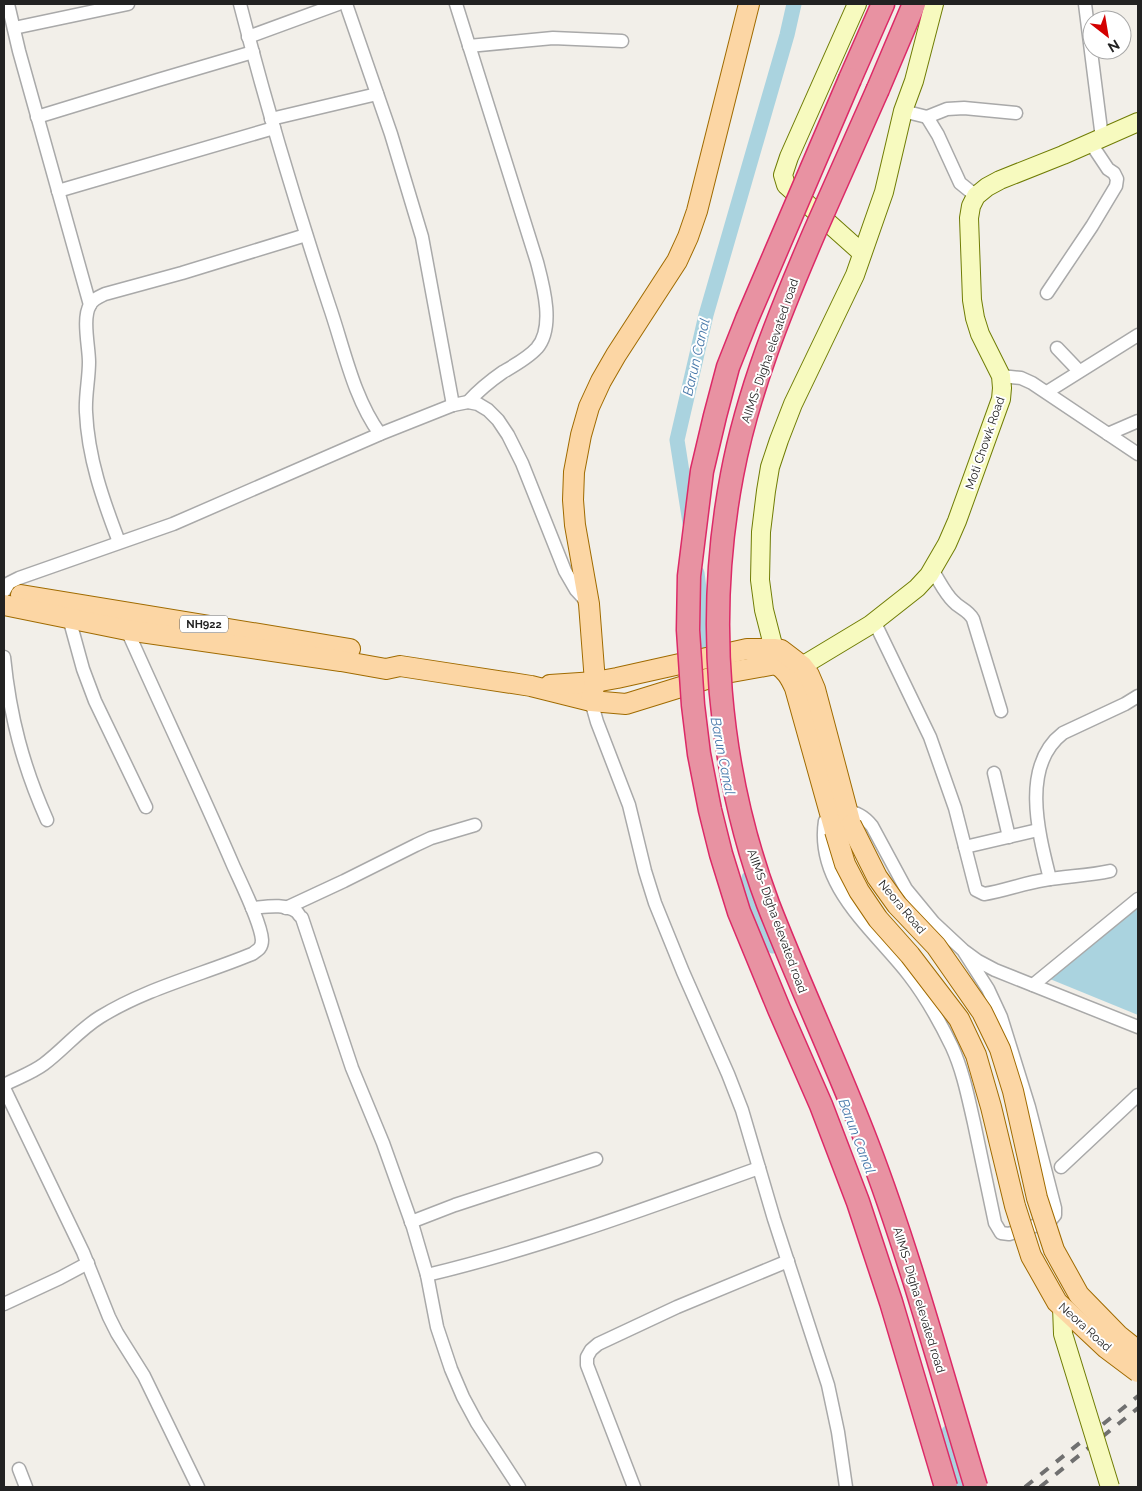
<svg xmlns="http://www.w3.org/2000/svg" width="1142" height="1491" font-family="Raleway,sans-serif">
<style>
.water{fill:#aad3df}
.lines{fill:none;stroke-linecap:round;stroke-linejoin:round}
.canal{stroke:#aad3df;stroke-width:15}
.street-casing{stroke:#a9a9a9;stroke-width:15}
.secondary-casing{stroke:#707d05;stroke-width:20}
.primary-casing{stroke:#a06b00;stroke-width:22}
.highway-casing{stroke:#dc2a67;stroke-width:25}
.street{stroke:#fff;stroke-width:12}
.secondary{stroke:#f7fabf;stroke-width:18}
.primary{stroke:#fcd6a4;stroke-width:20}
.highway{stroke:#e892a2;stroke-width:22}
.rail{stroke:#707070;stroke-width:4;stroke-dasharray:10 10;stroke-linecap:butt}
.secondary-bridge-casing{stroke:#707d05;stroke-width:20;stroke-linecap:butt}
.primary-bridge-casing{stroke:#a06b00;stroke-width:22;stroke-linecap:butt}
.highway-bridge-casing{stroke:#dc2a67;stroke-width:25;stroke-linecap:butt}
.secondary-bridge{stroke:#f7fabf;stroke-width:18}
.primary-bridge{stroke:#fcd6a4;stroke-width:20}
.highway-bridge{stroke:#e892a2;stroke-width:22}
.labels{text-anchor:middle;stroke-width:4;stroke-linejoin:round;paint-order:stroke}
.shield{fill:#fff;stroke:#646464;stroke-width:1}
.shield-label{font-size:11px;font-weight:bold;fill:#222}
.street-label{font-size:12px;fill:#222;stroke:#fff}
.water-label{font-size:14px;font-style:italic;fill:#4a7aab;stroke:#fff}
</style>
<rect width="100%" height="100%" fill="#f2efe9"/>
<polygon class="water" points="1138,906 1138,1015 1045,977"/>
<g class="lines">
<g class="canal">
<polyline points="690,523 677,440 706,315 787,35 794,4"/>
<polyline points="697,573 709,667"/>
<polyline points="749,878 756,908 773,946"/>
<polyline points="949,1432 961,1487"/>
</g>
<g class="street-casing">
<g id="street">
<polyline points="8,4 19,51 90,305"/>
<path d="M 240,4 C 266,105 296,205 329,305 C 344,348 353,397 380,434"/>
<polyline points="346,4 391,134 422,237 453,405"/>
<path d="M 456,4 L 537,262 C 543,285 555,327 537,348 C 528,358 515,365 503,372 C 490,381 479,390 468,402"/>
<polyline points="1085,4 1102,138"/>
<polyline points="14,28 128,4"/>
<polyline points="248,37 338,4"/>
<polyline points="469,46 553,38 622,41"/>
<polyline points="903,111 927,117 947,109 964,108 1016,113"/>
<polyline points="37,117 158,80 253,52"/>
<polyline points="927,117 938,135 960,183 976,196"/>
<polyline points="271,119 377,94"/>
<polyline points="58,191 274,128"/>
<polyline points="1047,293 1092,226 1116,186 1117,179 1114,173 1108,169 1090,142"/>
<polyline points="1057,348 1079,371"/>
<polyline points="1001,376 1021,378 1032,383 1138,454"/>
<polyline points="1047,392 1138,335"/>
<polyline points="1108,434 1138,421"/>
<path d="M 119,542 C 103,500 88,458 86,412 C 85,396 89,379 89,362 C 89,347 82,318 90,305 C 93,299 99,297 105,294 L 182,273 L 306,235"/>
<path d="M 932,570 C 939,580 944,592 953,601 C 960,609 967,609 973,619 L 1001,711"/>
<polyline points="4,591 9,583 19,578 173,524 380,434 453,405 468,402 478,404 488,410 498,420 508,435 522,463 565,571 576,590 587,602"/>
<polyline points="69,618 83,669 95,701 146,807"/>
<path d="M 874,621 L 930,737 L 955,808 L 976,890 L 984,894 C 1004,891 1024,883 1044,880 C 1066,876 1088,876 1110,871"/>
<path d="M 4,657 C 10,717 23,766 47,820"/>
<polyline points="591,701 597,722 629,805 645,871 655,903 683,972 728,1074 742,1110 774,1219 828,1385 838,1432 846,1487"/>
<polyline points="994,773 1009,837"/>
<polyline points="965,847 1038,830"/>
<path d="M 1050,879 C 1039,835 1020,766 1063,733 L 1125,704 L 1138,696"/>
<path d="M 252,908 C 265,907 285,903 297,912 C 297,912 301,918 302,918 L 352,1068 L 383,1143 L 413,1227 L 427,1275 L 437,1327 L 451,1369 L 463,1397 L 477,1423 L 519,1487"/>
<polyline points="286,908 344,881 416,845 431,838 475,825"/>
<path d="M 963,950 L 988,989 L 1001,1017 L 1029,1107 L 1055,1208 L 1055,1215 L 1050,1221 L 1009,1234 L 1001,1233 L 995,1223 C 988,1190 981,1157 974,1123 C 968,1097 963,1071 952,1047 C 940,1022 926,997 909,975 C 874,930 815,885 825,821 C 843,808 858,809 872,826 L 906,889 L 934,923 L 963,950 L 978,961 L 995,970 L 1138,1027"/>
<polyline points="1033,985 1138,899"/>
<path d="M 4,1085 C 17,1078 32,1073 44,1064 C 64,1049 79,1030 100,1017 C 147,988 201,975 252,954 C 258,950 262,948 262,940 C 261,923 241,883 233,865 C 199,786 162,709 127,630"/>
<polyline points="4,1088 83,1252 109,1317 117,1333 144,1376 198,1487"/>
<polyline points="1061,1167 1138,1095"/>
<polyline points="411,1222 455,1205 596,1159"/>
<path d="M 427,1275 C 540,1248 650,1207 759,1168"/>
<polyline points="4,1304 60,1278 88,1263"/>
<polyline points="19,1469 26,1487"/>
<polyline points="634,1487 587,1365 587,1357 591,1350 598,1344 677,1307 788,1261"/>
</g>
</g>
<g class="secondary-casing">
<g id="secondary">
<polyline points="857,4 789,157 783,175 786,185 862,253"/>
<polyline points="774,649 764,610 760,580 761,532 766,491 770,467 779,440 793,404 855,275 884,192 903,111 914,81 934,4"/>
<polyline points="792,674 802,666 870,625 917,588 929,575 947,544 957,521 1001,399 1002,388 1001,376 980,334 975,318 972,300 969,218 971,206 976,196 987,187 1000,180 1063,155 1138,122"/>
</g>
</g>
<g class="primary-casing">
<g id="primary">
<polyline points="21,595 350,649"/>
<path d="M 4,605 L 127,630 L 341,661 L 386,669 L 400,666 L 531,686 L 591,701 L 626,704 L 726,673 L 776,664 C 786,670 790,677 795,688 L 835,831"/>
<polyline points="550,685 595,682 617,678 747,649 774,649 781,650 802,666 809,675 815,689 851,825"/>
<polyline points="591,701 595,682 589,604 575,525 573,500 574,472 581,435 589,407 601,381 616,355 677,261 688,237 697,211 749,4"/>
</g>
</g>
<g class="highway-casing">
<g id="highway">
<polyline points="850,79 883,4"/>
<polyline points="878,89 914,4"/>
</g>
</g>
<use href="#street" class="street"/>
<use href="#secondary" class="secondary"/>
<use href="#primary" class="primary"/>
<use href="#highway" class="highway"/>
<g class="rail">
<polyline points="1025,1487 1138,1396"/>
<polyline points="1040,1487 1138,1408"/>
</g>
<g class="secondary-bridge-casing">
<polyline id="secondary-bridge" points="1062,1307 1063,1334 1110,1487"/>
</g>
<g class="primary-bridge-casing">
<g id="primary-bridge">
<polyline points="851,825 877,877 897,905 936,946 982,1012 1000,1049 1013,1091 1037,1198 1054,1250 1079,1295 1118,1335 1138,1351"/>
<polyline points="835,831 845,864 859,891 878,919 910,955 959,1019 976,1055 991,1107 1015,1206 1031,1256 1057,1302 1106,1348 1138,1372"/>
</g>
</g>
<g class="highway-bridge-casing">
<g id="highway-bridge">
<polyline points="850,79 747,319 728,367 715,416 702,471 689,576 688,630 693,705 699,754 710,810 721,854 739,912 779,1009 821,1105 858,1202 891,1302 946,1487"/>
<path d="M 878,89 C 857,136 836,183 815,231 C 781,310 748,390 732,475 C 705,617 717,768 768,904 C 799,984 836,1062 867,1143 C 910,1255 941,1372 976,1487"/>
</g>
</g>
<use href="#secondary-bridge" class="secondary-bridge"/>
<use href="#primary-bridge" class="primary-bridge"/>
<use href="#highway-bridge" class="highway-bridge"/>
</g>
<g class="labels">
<rect class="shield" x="180" y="615.5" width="48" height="17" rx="4"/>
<g class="shield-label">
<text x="204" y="628">NH922</text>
</g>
<g class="street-label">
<text transform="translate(770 351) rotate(-71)" y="4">AIIMS- Digha elevated road</text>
<text transform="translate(985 443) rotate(-71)" y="4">Moti Chowk Road</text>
<text transform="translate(902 907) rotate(50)" y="4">Neora Road</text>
<text transform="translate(777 921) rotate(70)" y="4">AIIMS- Digha elevated road</text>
<text transform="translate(919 1300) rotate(73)" y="4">AIIMS- Digha elevated road</text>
<text transform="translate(1085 1327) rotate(42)" y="4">Neora Road</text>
</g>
<g class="water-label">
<text transform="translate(696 357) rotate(-77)" y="5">Barun Canal</text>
<text transform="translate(723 756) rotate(79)" y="5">Barun Canal</text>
<text transform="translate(857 1136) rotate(69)" y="5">Barun Canal</text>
</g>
</g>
<rect width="1142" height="1491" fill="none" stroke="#222222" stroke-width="10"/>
<g transform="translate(1107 35) rotate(149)"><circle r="24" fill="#ffffff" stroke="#a7a7a7"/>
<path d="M0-4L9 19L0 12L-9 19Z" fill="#d40000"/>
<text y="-8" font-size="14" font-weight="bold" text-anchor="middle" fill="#222222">N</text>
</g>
</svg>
